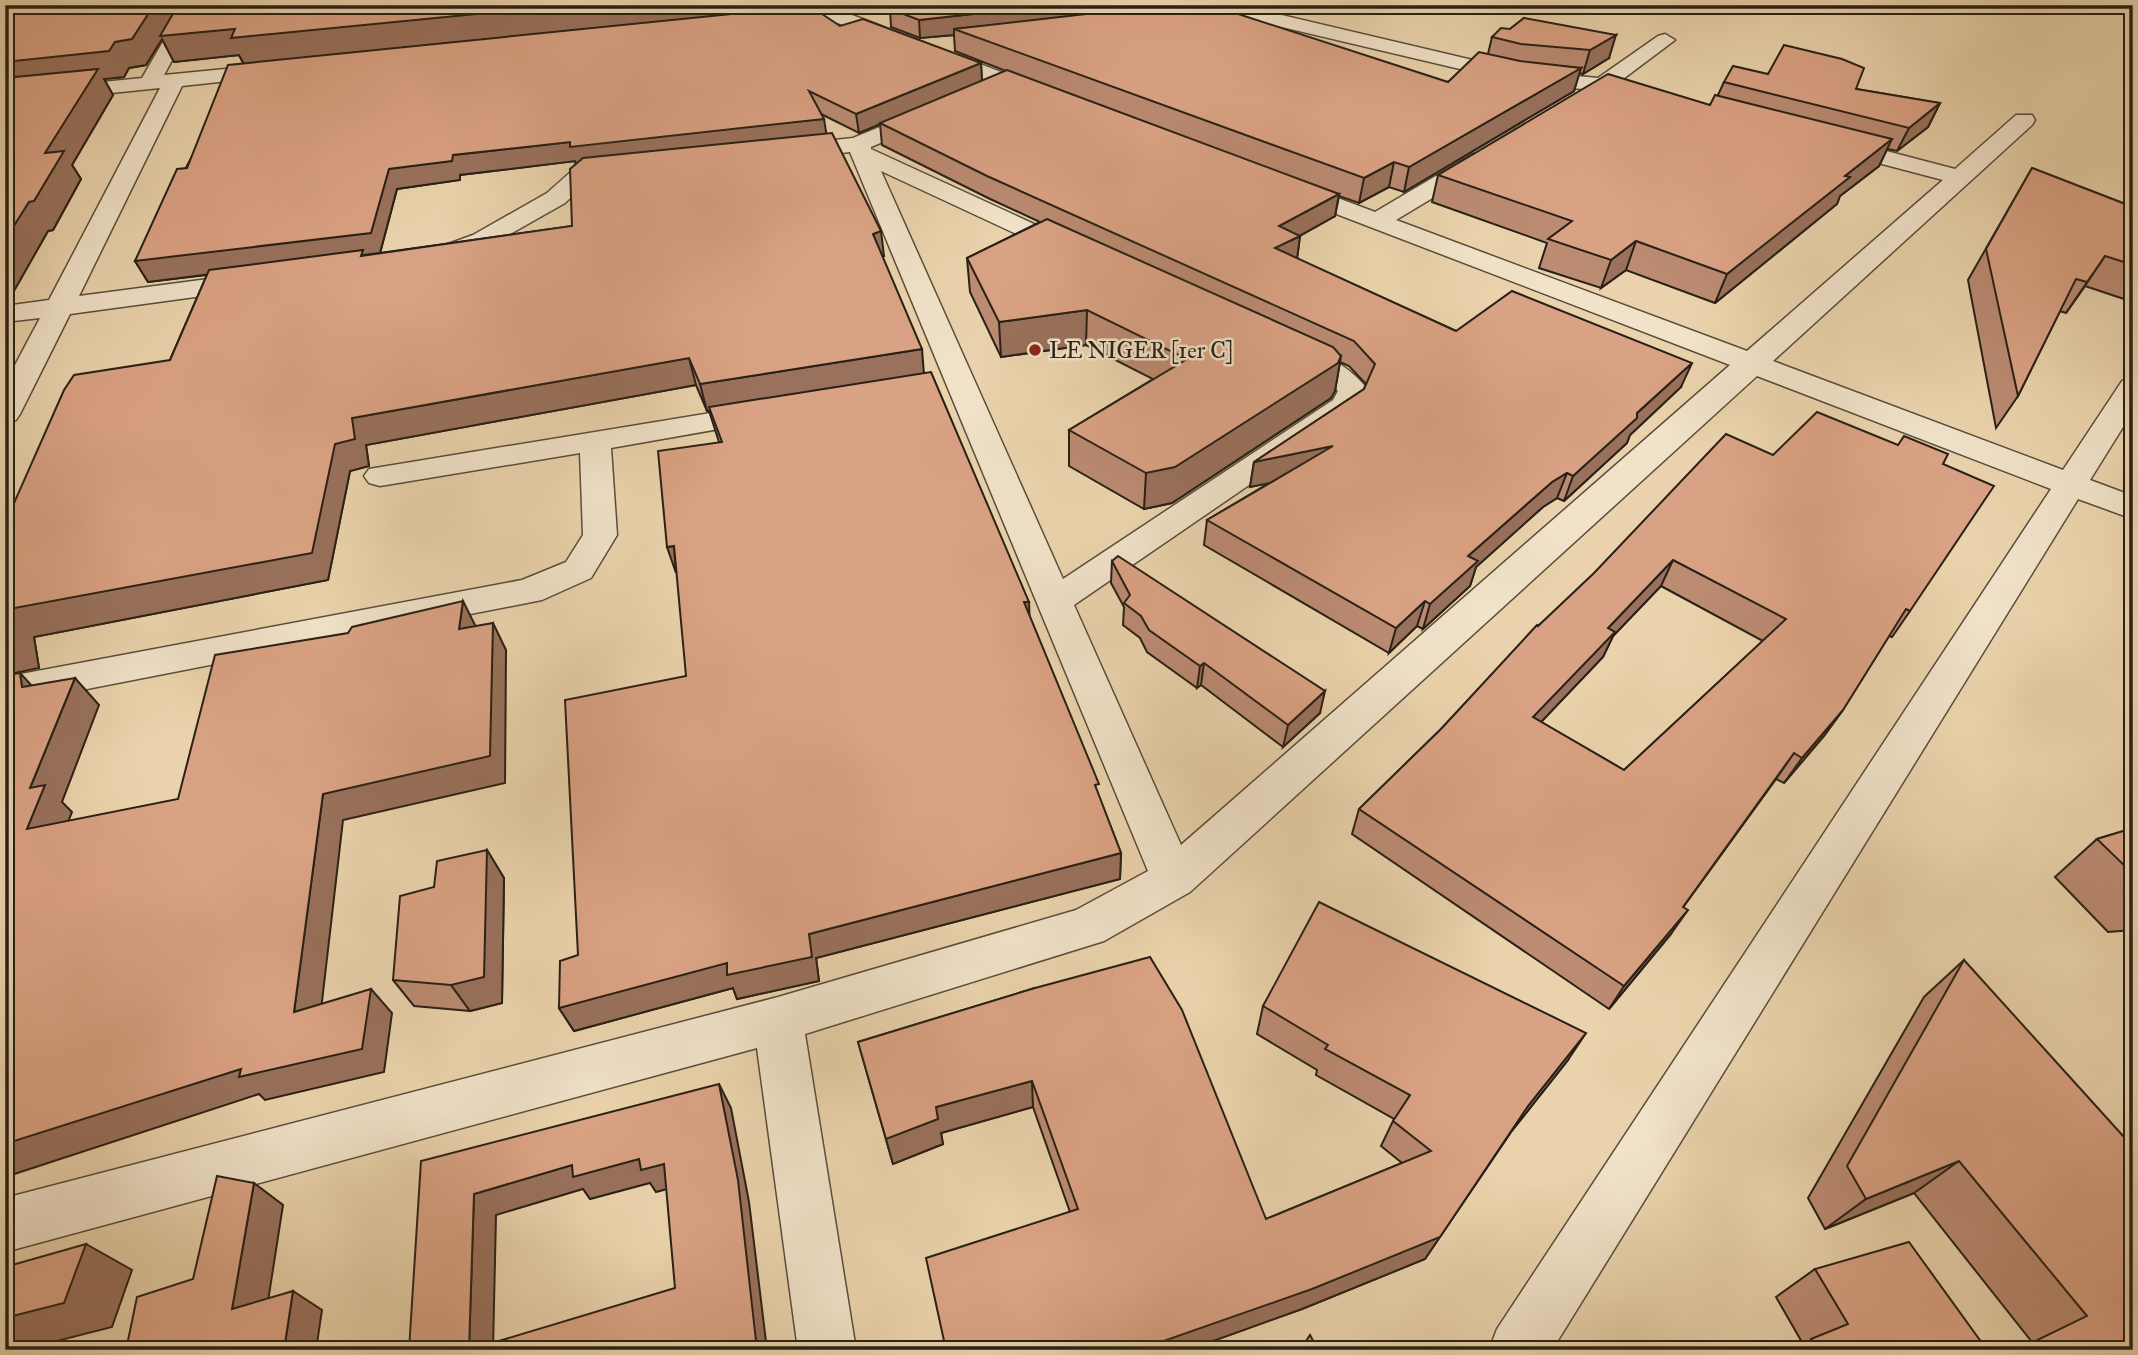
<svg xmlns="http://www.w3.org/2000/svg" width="2138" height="1355" font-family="'IM FELL Great Primer',serif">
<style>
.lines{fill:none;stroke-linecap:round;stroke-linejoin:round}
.street-casing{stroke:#584d3c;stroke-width:3}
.street{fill:#f1e2c9;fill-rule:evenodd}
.wall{fill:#bb8b72;stroke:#282016;stroke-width:2;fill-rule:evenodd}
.shaded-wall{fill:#99715c;stroke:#282016;stroke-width:2}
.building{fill:#daa284;stroke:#282016;stroke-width:2;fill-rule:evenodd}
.poi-dot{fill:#8f2418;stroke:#f1e2c9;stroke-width:2.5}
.labels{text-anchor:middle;stroke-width:5;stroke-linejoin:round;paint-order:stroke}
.far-poi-label{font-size:23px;fill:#282016;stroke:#f1e2c9;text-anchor:start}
</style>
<rect width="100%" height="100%" fill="#ead3ac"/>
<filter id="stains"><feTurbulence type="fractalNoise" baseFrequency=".00286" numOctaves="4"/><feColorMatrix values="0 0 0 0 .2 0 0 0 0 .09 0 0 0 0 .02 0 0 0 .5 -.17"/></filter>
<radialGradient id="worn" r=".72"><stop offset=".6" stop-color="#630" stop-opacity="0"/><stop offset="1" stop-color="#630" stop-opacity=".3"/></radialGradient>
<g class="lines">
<g class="street-casing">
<g id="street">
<polygon points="184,5 202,5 164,75 275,64 282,66 285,70 282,74 275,76 182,86 79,296 254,273 263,275 267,281 263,287 254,289 70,314 20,414 16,420 5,423 5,384 40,318 5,322 5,306 49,300 160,88 5,104 5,92 142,78"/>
<polygon points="799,5 826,5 1048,90 1052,94 1048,98 1034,98 801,9"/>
<polygon points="1205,5 1239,5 1515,70 1598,78 1658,36 1665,34 1675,40 1619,82 1650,91 1654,95 1650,99 1643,101 1606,92 1589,100 1582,98 1578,94 1582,89 1515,82 1214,11"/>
<path d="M 928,107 L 936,109 L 939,114 L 936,119 L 871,147 L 871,149 L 1082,246 L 1086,251 L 1082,256 L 1073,259 L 1064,256 L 881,171 L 1063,579 L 1333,400 L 1338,391 L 1328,380 L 1279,357 L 1275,351 L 1279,345 C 1306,338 1353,368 1368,390 L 1357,411 L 1074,605 L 1181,845 L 1730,365 L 1279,192 L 1275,187 L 1279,182 L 1295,182 L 1375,212 L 1473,154 L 1489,154 L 1493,159 L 1489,164 L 1396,220 L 1747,351 L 1943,180 L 1825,149 L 1822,144 L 1825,139 L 1833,137 L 1955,169 L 2016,115 L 2032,115 L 2035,120 L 2032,125 L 1773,361 L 2063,470 L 2122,381 L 2133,378 L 2133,411 L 2090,480 L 2133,496 L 2133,519 L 2078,499 L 1552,1350 L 1489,1350 L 1497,1329 L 2051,489 L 1757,376 L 1190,892 L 1104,941 L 805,1034 L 856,1350 L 798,1350 L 757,1048 L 5,1252 L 5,1198 L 778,997 L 1076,910 L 1148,871 L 850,152 L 788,159 L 780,157 L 777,152 L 780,147 L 788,145 L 853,138 Z"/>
<polygon points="617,163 625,165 629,170 625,175 589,180 565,203 491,245 447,261 438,264 429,261 425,256 429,251 473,235 547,193 574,169"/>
<polygon points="765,404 776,407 780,413 776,419 611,448 617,535 591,578 542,600 5,705 5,677 522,580 566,562 583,535 580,453 380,486 369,483 364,476 369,469"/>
</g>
</g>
<use href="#street" class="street"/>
</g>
<g class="wall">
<path d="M 5,5 L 798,5 L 798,7 L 840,26 L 981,63 L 982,81 L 1006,71 L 955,51 L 954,35 L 920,38 L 891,27 L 890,9 L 1448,82 L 1488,54 L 1492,37 L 1510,29 L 1524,18 L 1609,58 L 1583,74 L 1579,73 L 1574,91 L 1404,192 L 1389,187 L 1359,203 L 1339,196 L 1335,216 L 1300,236 L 1297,259 L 1456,331 L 1681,387 L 1630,435 L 1627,443 L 1564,501 L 1557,498 L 1543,507 L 1476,567 L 1470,586 L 1423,629 L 1417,626 L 1389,653 L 1204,545 L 1207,520 L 1269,483 L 1250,487 L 1254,462 L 1364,389 L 1366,384 L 1349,366 L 1340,362 L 1335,391 L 1331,398 L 1172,503 L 1144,509 L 1069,466 L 1069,430 L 1153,379 L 1086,345 L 1001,357 L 970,292 L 967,258 L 1040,222 L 988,198 L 882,145 L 880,124 L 859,133 L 821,114 L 826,133 L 884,256 L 882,257 L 924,373 L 1029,616 L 1121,853 L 1120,879 L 816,958 L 819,981 L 737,999 L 733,988 L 574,1031 L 559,1008 L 578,955 L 686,676 L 719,442 L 709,411 L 707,411 L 696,385 L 366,445 L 369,466 L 350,471 L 328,580 L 34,637 L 39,668 L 7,519 L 170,360 L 207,275 L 148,282 L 135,261 L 243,63 L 239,55 L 174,62 L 162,39 L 146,65 L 129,68 L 124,77 L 104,79 L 113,95 L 72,165 L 81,179 L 53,230 L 48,231 L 7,303 ZM 575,161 L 576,164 L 572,226 L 380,253 L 397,189 L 460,180 L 460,175 Z"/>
<polygon points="1768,74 1940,103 1928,127 1897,151 1887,149 1879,166 1840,196 1837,204 1715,303 1626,270 1601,288 1539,268 1547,243 1432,202 1438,175 1710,105 1718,95 1724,82"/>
<polygon points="2032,168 2133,207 2133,302 2085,286 2066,313 2060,311 2018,396 1996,428 1968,280"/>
<path d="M 1898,445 L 1943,464 L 1910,611 L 1892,637 L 1889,636 L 1843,710 L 1824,736 L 1784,783 L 1776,779 L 1683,907 L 1671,934 L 1609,1009 L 1352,834 L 1359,809 L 1441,729 L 1538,626 L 1773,455 ZM 1661,586 L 1763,641 L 1624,770 L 1541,722 L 1603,657 L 1613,636 Z"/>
<polygon points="1112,561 1320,713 1283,747 1201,685 1197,688 1147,652 1140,638 1123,625 1124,607 1111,583"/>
<polygon points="2133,828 2133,930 2108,932 2055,877 2097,839"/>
<polygon points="487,850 504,878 502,1003 470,1011 414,1006 393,980 434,887"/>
<polygon points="1964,960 2133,1350 2032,1342 1914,1193 1825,1229 1808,1198 1924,997"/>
<polygon points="1035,988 1266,1219 1402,1163 1381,1146 1394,1119 1316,1075 1317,1070 1257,1034 1263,1006 1568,1060 1511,1132 1425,1259 1302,1309 1188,1350 946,1350 1070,1212 1033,1107 941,1133 943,1144 893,1164 858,1042"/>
<polygon points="1815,1269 1987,1350 1794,1350 1803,1344 1776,1297"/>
</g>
<g class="shaded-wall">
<polygon points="154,5 182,5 235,29 569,5 798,5 798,8 244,64 239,55 174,62 162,39 146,65 129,68 124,77 104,79 113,95 72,165 81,179 53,230 48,231 7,303 5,304 5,62 115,42"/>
<polygon points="1055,5 1204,5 954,29 954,35 920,38 919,20"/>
<polygon points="1616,35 1609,58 1583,74 1590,50"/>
<polygon points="981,63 982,81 859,133 856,114"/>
<polygon points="1581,68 1574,91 1404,192 1409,167"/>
<polygon points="1940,103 1928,127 1897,151 1909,128"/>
<polygon points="824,119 827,138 576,166 575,161 460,175 460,180 397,189 380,253 148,282 135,261 389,169 453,155 570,142"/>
<polygon points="1892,139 1879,166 1840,196 1837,204 1715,303 1727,274 1845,176"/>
<polygon points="1394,162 1389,187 1359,203 1364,178"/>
<polygon points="1339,194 1335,216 1290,241 1300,236 1297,259 1272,272 1279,226"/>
<polygon points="881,231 884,256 876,260 873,234"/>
<polygon points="1636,241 1626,270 1601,288 1611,260"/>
<polygon points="2105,256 2085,286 2066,313 2087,282"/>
<polygon points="1087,310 1086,345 1001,357 999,322"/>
<polygon points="922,349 924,375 707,411 700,384"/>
<polygon points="1341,356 1335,391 1331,398 1172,503 1144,509 1146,473"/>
<polygon points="689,358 696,385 366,445 369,466 350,471 328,580 34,637 39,668 5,675 5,642 9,609 335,444 352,418"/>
<polygon points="1692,363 1681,387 1630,435 1627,443 1564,501 1573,476 1637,413"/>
<polygon points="1333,446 1329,471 1250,487 1254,462"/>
<polygon points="1567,473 1557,498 1543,507 1476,567 1470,586 1423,629 1430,604 1468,556 1552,482"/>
<polygon points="674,546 676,573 667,547"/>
<polygon points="1673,560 1661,586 1613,636 1603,657 1522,742 1533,717 1608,628"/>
<polygon points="463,601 477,629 459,629"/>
<polygon points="1425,601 1417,626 1389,653 1396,628"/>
<polygon points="1024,602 1029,602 1030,628"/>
<polygon points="493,623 506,650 505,783 343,820 318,1036 294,1012 323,794"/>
<polygon points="1204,663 1201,685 1197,688 1200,666"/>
<polygon points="20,673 45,700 22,687"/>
<polygon points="75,678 99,705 62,802 72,812 55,855 27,829 30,788"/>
<polygon points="1325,691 1320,713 1283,747 1288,725"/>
<polygon points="1843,710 1824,736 1784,783 1802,758"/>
<polygon points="1794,753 1776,779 1666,931 1683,907"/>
<polygon points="487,850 504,878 502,1003 470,1011 451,985"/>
<polygon points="1121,853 1120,879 816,958 819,981 737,999 733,988 574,1031 559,1008 809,934"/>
<polygon points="1688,910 1671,934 1609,1009 1624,986"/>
<polygon points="371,989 392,1013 384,1072 265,1100 259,1094 5,1177 5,1144"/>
<polygon points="1586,1033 1568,1060 1511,1132 1425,1259 1302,1309 1188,1350 1138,1350 1528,1106"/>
<polygon points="1032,1081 1033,1107 941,1133 943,1144 893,1164 886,1139 936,1107"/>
<polygon points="719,1084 731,1108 749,1202 767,1350 757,1350"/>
<polygon points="639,1159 664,1164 678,1186 656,1192 650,1183 590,1199 583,1189 496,1215 493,1350 469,1350 474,1194 572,1165"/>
<polygon points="1959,1161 1914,1193 1825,1229 1866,1199"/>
<polygon points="254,1183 283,1205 264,1327 232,1309"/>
<polygon points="86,1244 132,1270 112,1327 37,1346 36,1350 5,1350 5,1318"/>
<polygon points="293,1291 322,1310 316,1350 284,1350"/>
</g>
<g class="building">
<polygon points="5,5 154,5 132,39 115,42 109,51 5,62"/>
<polygon points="178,5 569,5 231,38 235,29 160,36"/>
<polygon points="901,5 1055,5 919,20 890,9"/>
<polygon points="1165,5 1204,5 1229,11 1448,82 1479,52 1520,61 1581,68 1409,167 1394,162 1364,178 954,29"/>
<polygon points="810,6 840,26 863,19 981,63 856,114 809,91 824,119 570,147 570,142 453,155 452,161 389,169 371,233 135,261 177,169 187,168 228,65"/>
<polygon points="1524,18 1616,35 1590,50 1521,44 1492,37 1501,28 1510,29"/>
<polygon points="1784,45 1842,59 1864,68 1856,89 1940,103 1909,128 1724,82 1733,66 1768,74"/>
<polygon points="98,69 45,153 64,151 34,201 29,202 5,240 5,78"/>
<polygon points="1007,70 1339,194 1279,226 1300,236 1275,248 1456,331 1512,291 1692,363 1637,413 1637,418 1573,476 1567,473 1552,482 1468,556 1478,561 1430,604 1425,601 1396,628 1207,520 1333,446 1254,462 1364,389 1375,364 1354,341 987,176 880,123"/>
<polygon points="1608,74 1710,105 1715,95 1892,139 1845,176 1850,177 1727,274 1636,241 1611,260 1548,239 1572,221 1438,175"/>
<polygon points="832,133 881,231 873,234 922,349 700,384 689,358 352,418 355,439 335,444 312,553 9,609 14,641 5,642 5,519 7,519 64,390 74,375 170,360 209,270 363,250 361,256 572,226 570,169 583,158"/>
<polygon points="2032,168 2133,207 2133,265 2105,256 2087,282 2076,279 2018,396 1986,249"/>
<polygon points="1047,219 1333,347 1341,356 1338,363 1175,467 1146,473 1069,430 1187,359 1087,310 999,322 967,258"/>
<polygon points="931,372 1029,602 1024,602 1099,784 1095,785 1121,853 809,934 812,957 727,975 727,963 559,1008 560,961 578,955 565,700 686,676 674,546 667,547 658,451 722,442 709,407"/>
<path d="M 1817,412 L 1898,445 L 1904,436 L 1948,454 L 1943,464 L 1994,486 L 1910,611 L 1906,609 L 1843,710 L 1802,758 L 1794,753 L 1683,907 L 1688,910 L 1624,986 L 1359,809 L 1441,729 L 1537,625 L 1538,626 L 1594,573 L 1726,434 L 1773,455 ZM 1673,560 L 1786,619 L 1624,770 L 1533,717 L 1615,632 L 1608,628 Z"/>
<polygon points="1118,556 1325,691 1288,725 1204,663 1200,666 1149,630 1141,616 1124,603 1130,595 1112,561"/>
<polygon points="463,601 459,629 493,623 490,756 323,794 294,1012 371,989 362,1049 239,1077 241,1069 5,1144 5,675 20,673 22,687 75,678 30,788 45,785 27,829 178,799 215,655 348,633 352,627"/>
<polygon points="2133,828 2133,874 2097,839"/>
<polygon points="487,850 484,977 451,985 393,980 400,896 434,887 437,861"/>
<polygon points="1319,902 1586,1033 1528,1106 1440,1237 1312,1289 1138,1350 946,1350 926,1258 1078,1209 1032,1081 936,1107 938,1119 886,1139 858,1042 1035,988 1150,957 1182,1010 1266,1219 1431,1151 1393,1121 1410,1095 1325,1049 1328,1045 1263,1006"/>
<polygon points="1964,960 2133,1147 2133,1350 2017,1350 2087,1316 1959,1161 1866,1199 1847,1166"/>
<path d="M 719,1084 L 738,1180 L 757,1350 L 409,1350 L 421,1161 ZM 639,1159 L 641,1170 L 664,1164 L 675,1288 L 469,1350 L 474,1194 L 572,1165 L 573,1177 Z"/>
<polygon points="217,1176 254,1183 232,1309 293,1291 284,1350 126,1350 137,1297 193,1279"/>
<polygon points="1909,1242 1987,1350 1818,1350 1811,1339 1848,1324 1815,1269"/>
<polygon points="86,1244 64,1303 5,1318 5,1267"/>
<polygon points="1310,1335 1318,1350 1300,1350"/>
</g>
<circle class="poi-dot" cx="1035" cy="350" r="7"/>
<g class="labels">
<g class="far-poi-label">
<text x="1049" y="358">LE NIGER [1er C]</text>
</g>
</g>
<rect width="2138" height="1355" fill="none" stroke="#ead3ac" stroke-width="28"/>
<rect x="7" y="7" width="2124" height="1341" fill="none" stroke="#282016" stroke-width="3.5"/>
<rect x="14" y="14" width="2110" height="1327" fill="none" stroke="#282016" stroke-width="2"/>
<rect width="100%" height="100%" filter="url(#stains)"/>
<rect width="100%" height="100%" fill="url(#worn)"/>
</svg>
